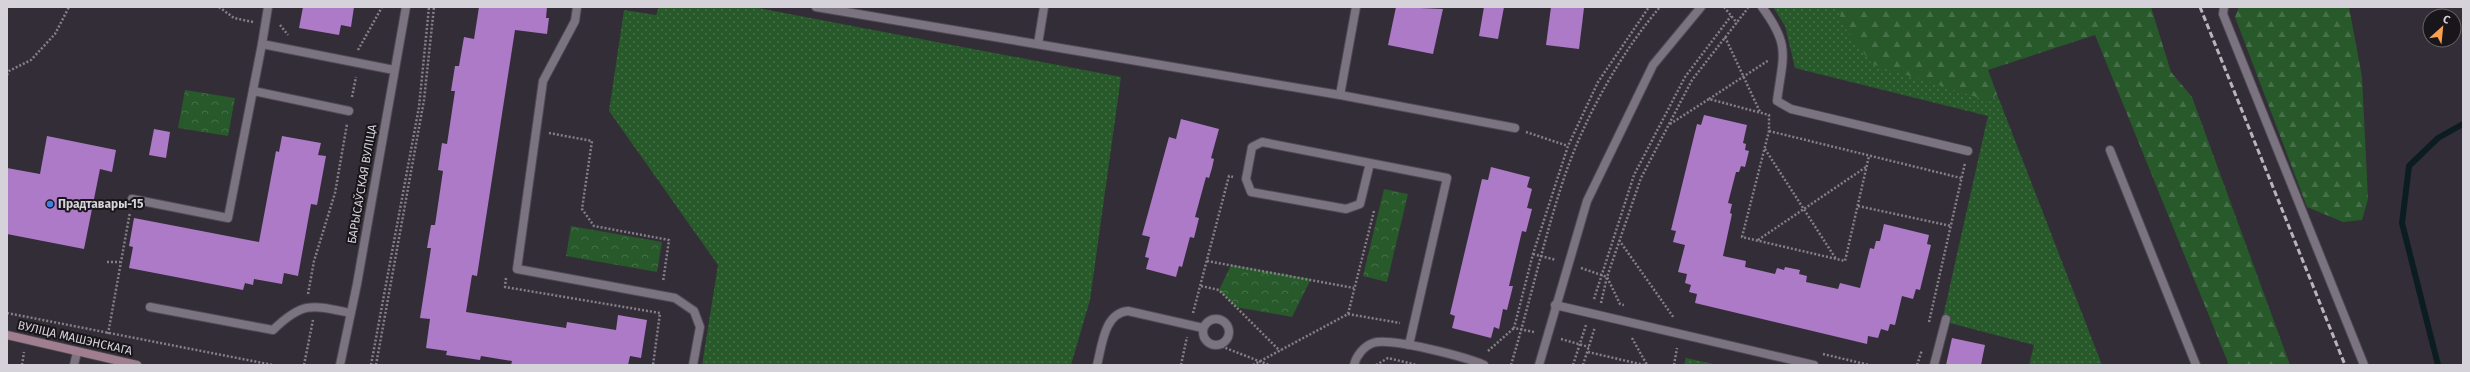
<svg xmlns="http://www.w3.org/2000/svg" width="2470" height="372" font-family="'Fira Sans',sans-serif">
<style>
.grass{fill:url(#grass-dots)}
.forest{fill:url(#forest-firs)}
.park{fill:url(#park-crowns)}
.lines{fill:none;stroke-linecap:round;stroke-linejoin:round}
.stream{stroke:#0c1d22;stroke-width:6}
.building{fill:#ac7ac6}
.service-casing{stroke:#4f4a53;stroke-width:10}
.minor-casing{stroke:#4f4a53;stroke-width:10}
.secondary-casing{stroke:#4f4a53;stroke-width:10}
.path{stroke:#858088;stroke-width:2.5;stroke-dasharray:2 2;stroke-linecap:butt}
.service{stroke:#7b7380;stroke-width:8}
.minor{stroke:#7b7380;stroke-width:8}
.secondary{stroke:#a07d8f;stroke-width:8}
.rail{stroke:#b9b5bc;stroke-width:3;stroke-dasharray:6 3;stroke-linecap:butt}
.shop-dot{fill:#3f7fe0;stroke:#19161b;stroke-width:1.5}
.labels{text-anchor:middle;stroke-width:4;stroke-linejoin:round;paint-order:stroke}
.street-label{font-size:12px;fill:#d6d2d9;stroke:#19161b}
.poi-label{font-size:12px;font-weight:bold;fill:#d6d2d9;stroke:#19161b;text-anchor:start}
</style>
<defs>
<pattern id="grass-dots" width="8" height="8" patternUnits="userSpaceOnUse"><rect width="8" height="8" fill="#27592a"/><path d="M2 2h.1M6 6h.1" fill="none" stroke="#467048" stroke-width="1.8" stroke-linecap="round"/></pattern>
<pattern id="forest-firs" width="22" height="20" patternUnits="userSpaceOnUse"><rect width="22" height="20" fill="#27592a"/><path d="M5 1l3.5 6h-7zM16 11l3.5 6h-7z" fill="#467048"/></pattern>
<pattern id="park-crowns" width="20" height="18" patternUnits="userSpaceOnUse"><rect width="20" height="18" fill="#27592a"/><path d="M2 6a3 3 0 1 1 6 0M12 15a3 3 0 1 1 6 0" fill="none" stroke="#467048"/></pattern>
</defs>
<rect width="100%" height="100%" fill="#332d37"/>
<g class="grass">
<polygon points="659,7 753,7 1121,77 1090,300 1071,365 702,365 718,265 609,111 624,10 656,15"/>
<polygon points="1773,7 1841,7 1841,21 1989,101 1997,94 2102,365 2029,365 2034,345 1942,321 1988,116 1795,68 1785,26"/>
<polygon points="1686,358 1718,365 1684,365"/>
</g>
<g class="forest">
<polygon points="1841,7 2151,7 2171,72 2192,97 2290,365 2229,365 2095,35 1988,70 1997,94 1989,101 1872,64 1840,21"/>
<polygon points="2239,7 2349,7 2362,77 2368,199 2362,220 2343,222 2307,207 2235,17"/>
</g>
<g class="park">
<polygon points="185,90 235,98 228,136 178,128"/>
<polygon points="1384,189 1408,194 1387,282 1363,276"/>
<polygon points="571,226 662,242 657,272 566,256"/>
<polygon points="1231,265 1311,279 1292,317 1236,307 1219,290"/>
</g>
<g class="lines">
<polyline class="stream" points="2438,365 2402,223 2409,166 2438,138 2463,124"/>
</g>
<g class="building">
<polygon points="303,7 354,7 351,27 341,25 339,35 299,28"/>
<polygon points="479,7 547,7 546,18 549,18 547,34 515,30 477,276 472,275 466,312 566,328 567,322 616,330 618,315 647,320 641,358 630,356 628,365 511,365 512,361 481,356 480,360 446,355 447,351 426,348 430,319 420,318 431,248 427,248 431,225 435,225 443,171 438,170 442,143 447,144 455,91 451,91 455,66 459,66 464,37 474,39"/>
<polygon points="1396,7 1443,9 1433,54 1388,45"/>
<polygon points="1484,7 1504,7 1498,39 1479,36"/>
<polygon points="1551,7 1584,8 1579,49 1546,45"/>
<polygon points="1704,115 1747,125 1743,143 1746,144 1745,150 1749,151 1745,167 1741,166 1739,172 1736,172 1728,203 1732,204 1730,213 1732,214 1723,256 1746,261 1745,267 1775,274 1777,268 1784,270 1785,267 1800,270 1799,274 1807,276 1806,282 1838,289 1840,283 1860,288 1870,248 1874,249 1876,241 1880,241 1884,224 1929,235 1927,244 1931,245 1920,290 1916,289 1913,299 1902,296 1895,325 1890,324 1888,331 1881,329 1878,338 1868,336 1867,344 1695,303 1697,294 1689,292 1691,285 1685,283 1687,274 1678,272 1685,245 1673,242 1676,231 1671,230 1697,124 1701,125"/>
<polygon points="1181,119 1219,129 1211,158 1214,159 1212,168 1209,178 1206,177 1195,217 1199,218 1194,238 1190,237 1182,267 1179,266 1176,277 1146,269 1149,258 1145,257 1150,237 1142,235 1169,137 1176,139"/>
<polygon points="154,129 170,132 166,158 149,155"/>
<polygon points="47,136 116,150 112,172 100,169 84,249 7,234 7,168 40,174"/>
<polygon points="282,136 321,143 318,155 326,156 317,205 311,204 298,276 284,273 282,284 254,279 253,285 245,283 243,290 129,268 133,247 129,246 134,218 259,242 276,151 279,152"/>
<polygon points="1491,167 1530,177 1527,187 1532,189 1527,208 1532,209 1526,232 1522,231 1509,286 1513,286 1507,310 1503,309 1499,329 1494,327 1491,338 1452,328 1455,316 1450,314 1482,179 1488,180"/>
<polygon points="1952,338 1985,345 1981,365 1946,365"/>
</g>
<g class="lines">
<g class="service-casing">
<g id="service">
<polyline points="268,7 262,44 394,70"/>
<polyline points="577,7 575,21 543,81 517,269 675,298 694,311 700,327 693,365"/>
<path d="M 1762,7 C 1791,46 1783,55 1777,101 L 1791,109 L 1968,151"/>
<polyline points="2224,7 2223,14 2364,365"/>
<polyline points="253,91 349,111"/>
<polyline points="2110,150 2196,365"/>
<polyline points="1370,163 1360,204 1346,209 1251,192 1246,179 1252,147 1262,142 1447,178 1409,345"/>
<polyline points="132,199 228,218 262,44"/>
<polyline points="1555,305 1814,365"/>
<path d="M 150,307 L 273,330 C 303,301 312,305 350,313"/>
<circle cx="1216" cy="332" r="13"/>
<polyline points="74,365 77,352"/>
<path d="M 1097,365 C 1102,346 1104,313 1128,311 L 1203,328"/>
<path d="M 1354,365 C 1356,356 1364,346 1373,343 C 1390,337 1466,357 1484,365"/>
<polyline points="1934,365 1946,319"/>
</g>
</g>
<g class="minor-casing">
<g id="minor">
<polyline points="816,7 1340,95 1515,128"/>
<polyline points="1038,44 1044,7"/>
<polyline points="1340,95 1356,7"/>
<polyline points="340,365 357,284 406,7"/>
<polyline points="1539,365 1587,201 1653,65 1701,7"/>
</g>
</g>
<g class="secondary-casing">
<polyline id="secondary" points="7,335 137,365"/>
</g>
<g class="path">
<polyline points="219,7 234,18 253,22"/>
<polyline points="1724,7 1737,23"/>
<polyline points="280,25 288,35"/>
<polyline points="1725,37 1760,112"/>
<polyline points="358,50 382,7"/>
<polyline points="7,75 9,71 31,60 55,34 69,7"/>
<polyline points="352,97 356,77"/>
<polyline points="1709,99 1769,60"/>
<polyline points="1670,124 1709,99 1769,115 1769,131 1742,237 1845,261 1869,156"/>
<polyline points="1769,131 1961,178"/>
<polyline points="1526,132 1568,146"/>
<polyline points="549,133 592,141 582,209 594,226 669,240 663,282"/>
<polyline points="1765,149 1836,259"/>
<polyline points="1858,206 1951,226"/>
<polyline points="1619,240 1674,318"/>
<polyline points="1758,240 1866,167"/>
<polyline points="1533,254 1556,260"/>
<polyline points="1207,261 1354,288"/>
<polyline points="107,262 120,262"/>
<polyline points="1581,268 1607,277 1620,304 1624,305"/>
<polyline points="506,278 505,287 660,313 653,365"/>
<polyline points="1201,286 1219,290 1280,351"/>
<polyline points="308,294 314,261 335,193 347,124"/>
<polyline points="1594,299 1634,175 1685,77 1731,16"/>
<polyline points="1601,303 1607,277 1641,178 1692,80 1748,8"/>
<polyline points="7,313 273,365"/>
<polyline points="1193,313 1229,176 1233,177"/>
<polyline points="1348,314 1400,323"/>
<polyline points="1929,322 1965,163"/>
<polyline points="1534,332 1514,328 1533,254 1568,146 1598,82 1649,7"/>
<polyline points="108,334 130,212"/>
<polyline points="1632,338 1647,365"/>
<polyline points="1561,339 1589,347"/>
<polyline points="1218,345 1269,365"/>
<polyline points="1488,351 1514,328"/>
<polyline points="1588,352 1644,365"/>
<polyline points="1823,354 1869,365"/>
<polyline points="22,365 24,352"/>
<polyline points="304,365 313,320"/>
<polyline points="371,365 419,107 429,7"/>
<polyline points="376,365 424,100 434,7"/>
<polyline points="1181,365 1187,337"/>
<polyline points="1253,365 1348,314 1374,211"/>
<polyline points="1376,365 1388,358 1417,365"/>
<path d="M 1511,365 C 1530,302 1544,238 1565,175 C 1585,117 1620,54 1660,7"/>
<polyline points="1573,365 1586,325"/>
<polyline points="1583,365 1595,327"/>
<polyline points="1674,365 1677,348"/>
<polyline points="1917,365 1922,350"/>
</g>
<use href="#service" class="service"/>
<use href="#minor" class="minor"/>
<use href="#secondary" class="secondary"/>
<polyline class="rail" points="2200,7 2345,365"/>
</g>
<circle class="shop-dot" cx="50" cy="204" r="4"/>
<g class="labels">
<g class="street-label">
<text transform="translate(362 184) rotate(-80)" y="4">БАРЫСАЎСКАЯ ВУЛІЦА</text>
<text transform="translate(75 338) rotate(13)" y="4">ВУЛІЦА МАШЭНСКАГА</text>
</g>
<g class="poi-label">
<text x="58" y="208">Прадтавары-15</text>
</g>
</g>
<rect width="2470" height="372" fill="none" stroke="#d6d2d9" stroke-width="16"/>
<g transform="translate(2442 28) rotate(27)"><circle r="19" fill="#19161b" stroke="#656167"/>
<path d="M0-3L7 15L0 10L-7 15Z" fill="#fa9f4e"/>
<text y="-6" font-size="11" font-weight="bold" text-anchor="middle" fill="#d6d2d9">С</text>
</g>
</svg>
